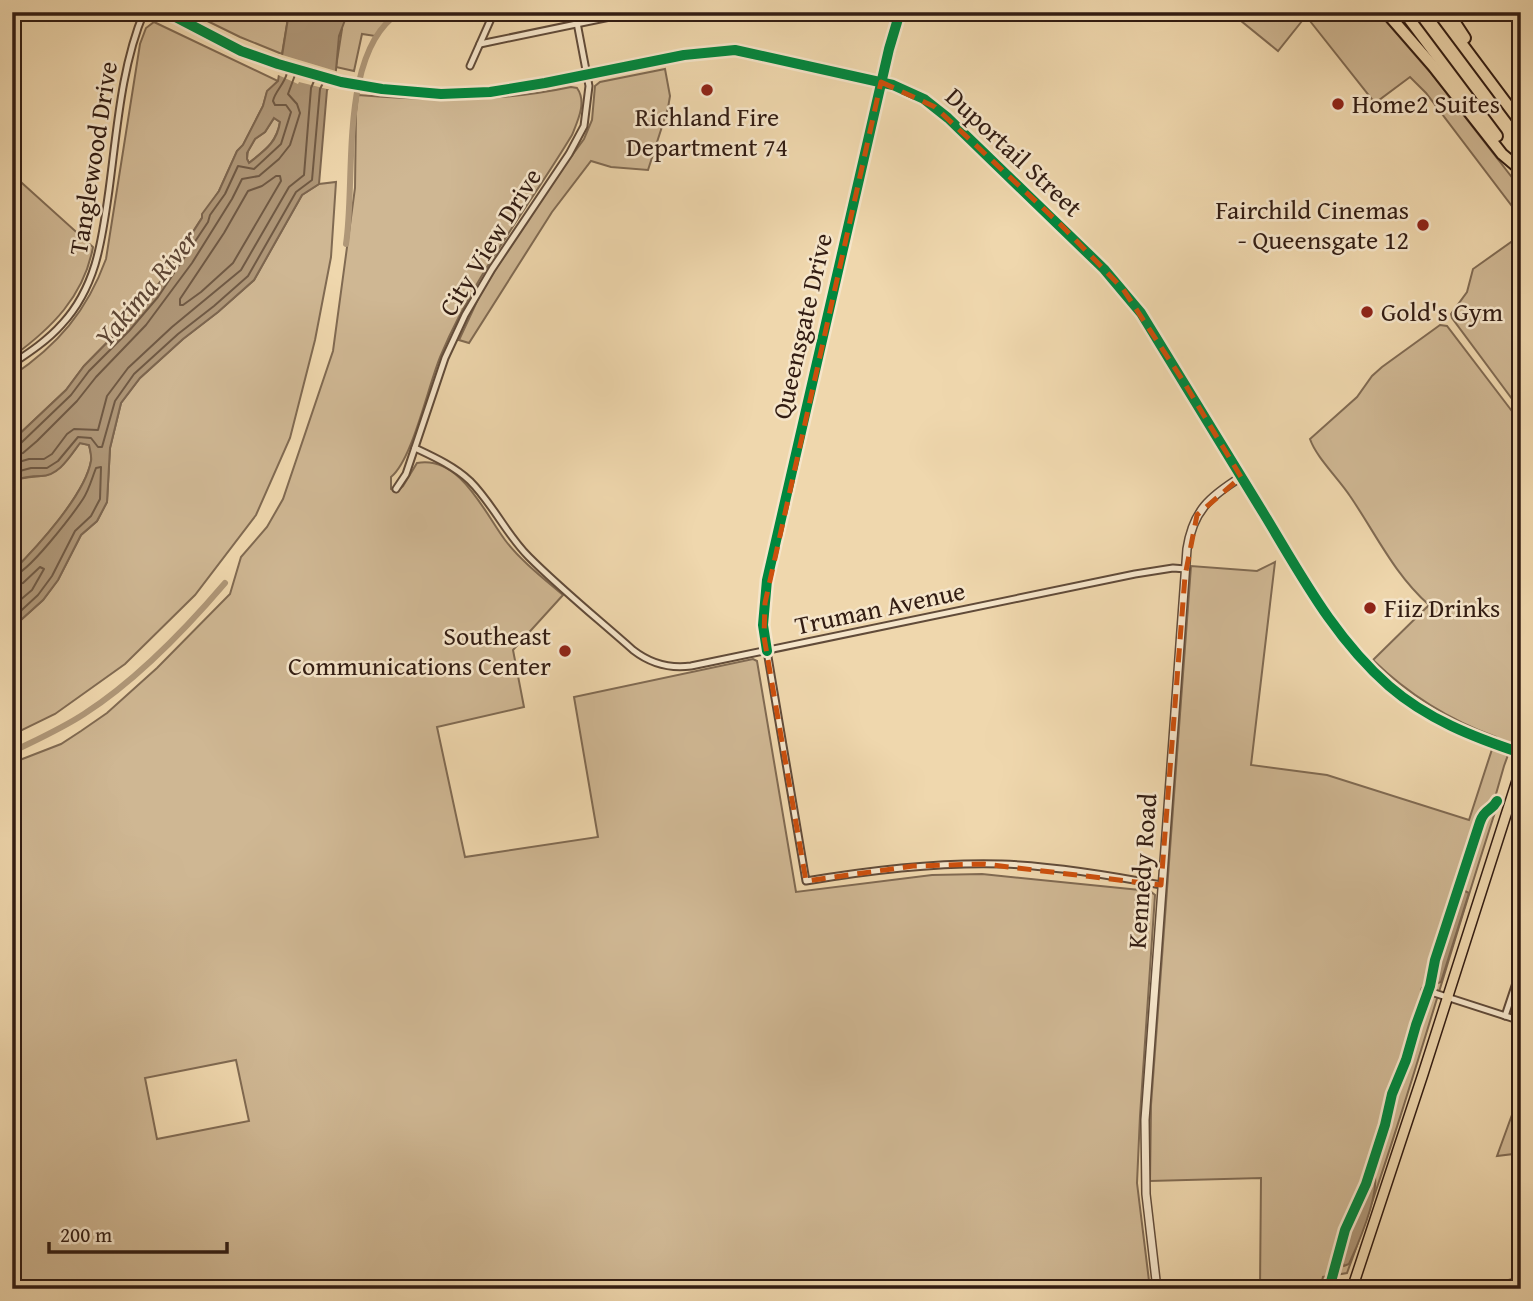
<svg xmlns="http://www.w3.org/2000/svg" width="1533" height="1301" font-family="'Gentium Book Plus',serif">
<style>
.green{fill:#cfb793;stroke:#806a52;stroke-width:2;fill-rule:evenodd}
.water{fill:#af9778;stroke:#7d664f;stroke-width:2;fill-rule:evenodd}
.pier{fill:#efd7ad}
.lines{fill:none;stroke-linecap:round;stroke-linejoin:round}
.shore{stroke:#705a45;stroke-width:2}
.canal{stroke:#af9778;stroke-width:6}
.minor-casing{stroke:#614b39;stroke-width:9}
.tertiary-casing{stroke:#614b39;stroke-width:10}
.primary-casing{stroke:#321c12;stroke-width:12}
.motorway-casing{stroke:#321c12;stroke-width:14}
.minor{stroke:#f5e5ca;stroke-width:5}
.tertiary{stroke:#f5e5ca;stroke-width:7}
.primary{stroke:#efd7ad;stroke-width:9}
.motorway{stroke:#efd7ad;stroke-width:10}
.cycleway-casing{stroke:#f5e5ca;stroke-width:15}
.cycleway{stroke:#00873e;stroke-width:10}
.marked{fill:none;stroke:#cd500d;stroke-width:5;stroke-dasharray:14 9;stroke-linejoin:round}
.poi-dot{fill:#8f2418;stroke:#f5e5ca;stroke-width:2.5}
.labels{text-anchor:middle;stroke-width:5;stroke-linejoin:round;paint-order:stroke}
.poi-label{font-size:26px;fill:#321c12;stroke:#f5e5ca;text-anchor:start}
.street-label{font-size:26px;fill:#321c12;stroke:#f5e5ca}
.water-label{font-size:28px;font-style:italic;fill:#5e4736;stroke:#f5e5ca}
</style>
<rect width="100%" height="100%" fill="#efd7ad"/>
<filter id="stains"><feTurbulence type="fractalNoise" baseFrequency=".00286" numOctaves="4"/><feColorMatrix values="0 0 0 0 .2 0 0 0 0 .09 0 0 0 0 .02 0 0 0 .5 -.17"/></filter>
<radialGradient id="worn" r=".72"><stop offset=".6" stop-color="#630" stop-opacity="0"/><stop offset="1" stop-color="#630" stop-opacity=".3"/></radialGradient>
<g class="green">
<polygon points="189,12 289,12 282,54 240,37"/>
<polygon points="331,12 400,12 391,18 375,36 362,34 354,71 336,67 342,29"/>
<polygon points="1230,12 1378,12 1430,72 1521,189 1521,218 1426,93 1410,77 1375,103 1306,16 1278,51"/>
<path d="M 154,22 L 278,81 L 267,92 L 263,106 L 243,145 L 237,151 L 219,191 L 164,277 L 134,315 L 84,366 L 66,390 L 12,441 L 12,376 C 58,345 87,311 106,259 L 140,44 L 146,28 Z"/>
<polygon points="665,69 670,96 668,108 648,170 611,167 591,161 552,212 469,343 459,340 479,297 497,267 549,187 584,139 592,120 595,86 600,82"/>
<path d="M 571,87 L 577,88 C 587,102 578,120 572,135 C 528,208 474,276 441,355 C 428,385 413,459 391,477 L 391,489 L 396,492 L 403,486 L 417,463 C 460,455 484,512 505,540 C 521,561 543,578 563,595 L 513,650 L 524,707 L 437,727 L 465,857 L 598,837 L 574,697 L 753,659 L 757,661 L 796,892 L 932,875 L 982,874 L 1150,891 L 1155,895 L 1140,1116 L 1137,1183 L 1150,1289 L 12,1289 L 12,763 L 61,744 L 81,731 L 107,713 L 157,668 L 230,594 L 241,557 L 267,527 L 283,499 L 333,351 L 355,188 L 356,112 L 358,95 C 430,101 500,102 571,87 ZM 236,1060 L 249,1121 L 157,1139 L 145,1078 Z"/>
<path d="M 274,118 L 280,122 C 276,144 264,150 249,163 L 247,159 L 248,151 L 255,139 L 265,132 Z"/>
<path d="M 12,174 L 93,247 C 84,296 52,328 12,357 Z"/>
<polygon points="336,182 331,257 315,340 290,438 256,515 195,595 125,664 55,714 12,735 12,628 43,600 58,580 81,535 97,521 107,502 110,448 121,403 140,378 183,339 218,312 254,280 302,195 319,184"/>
<polygon points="1521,235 1521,411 1452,318 1451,314 1467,292 1473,269"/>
<path d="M 1440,325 L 1447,326 L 1521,423 L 1521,719 L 1504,766 L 1494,801 L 1498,803 C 1447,959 1404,1118 1347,1273 L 1323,1277 L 1320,1289 L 1281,1289 L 1279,1285 L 1260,1289 L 1261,1178 L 1150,1181 L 1151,1105 L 1191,566 L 1257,571 L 1275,562 L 1251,765 L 1327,775 L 1469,820 L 1496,737 C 1449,720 1408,694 1373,660 L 1429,605 C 1394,574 1376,534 1350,496 C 1339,479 1316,457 1310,439 L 1357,397 L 1372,376 L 1382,367 Z"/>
<path d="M 80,443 L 89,445 C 90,450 92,456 91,461 C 85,495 36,548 12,572 L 12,481 C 23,477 30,477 41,476 C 59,475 70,456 80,443 Z"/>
<polygon points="1521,1090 1521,1153 1497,1156"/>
</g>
<g class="water">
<path d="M 289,12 L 348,12 L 339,36 L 335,81 L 327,90 L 319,184 L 302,195 L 254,280 L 218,312 L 183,339 L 140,378 L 121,403 L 110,448 L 107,502 L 97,521 L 81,535 L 58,580 L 43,600 L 12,628 L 12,572 C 37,547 85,495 91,461 C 92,456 90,450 89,445 L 80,443 C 70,456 59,476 41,476 C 30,476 23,477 12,481 L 12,441 L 66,390 L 84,366 L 134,315 L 164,277 L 202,218 L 202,214 L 219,191 L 237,151 L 243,145 L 263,106 L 267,91 L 278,81 ZM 274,118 L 280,122 C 277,143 264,151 249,163 L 247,159 L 247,153 L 255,139 L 265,132 Z"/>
<polygon points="1463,890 1469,893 1441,982 1435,984 1435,974"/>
<path d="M 1375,1175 C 1378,1198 1359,1242 1349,1264 L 1344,1266 C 1334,1245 1367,1196 1375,1175 Z"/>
</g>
<polygon class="pier" points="279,54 339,72 338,83 331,90 299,82 298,84 276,74"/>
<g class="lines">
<g class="shore">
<polygon points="276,176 280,176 281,181 233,263 201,292 183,305 180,305 180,299 224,233 248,191 262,186"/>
<path d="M 12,446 L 21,443 L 71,395 L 89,371 L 129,331 L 158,297 L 208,222 L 210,215 L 225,194 L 238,166 L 254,169 L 281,144 L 291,112 L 286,105 L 275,105 L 273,101 C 275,91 284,85 287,73"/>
<polyline points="12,455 23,453 37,441 77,401 96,377 146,325 192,263 232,199 242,179 259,176 279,159 290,145 300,113 297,104 288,94 295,75"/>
<polyline points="12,464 29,459 44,459 52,454 67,434 74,429 98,430 107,396 128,368 172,327 241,270 289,187 304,175 311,88 314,81"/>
<polyline points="12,473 31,468 47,468 58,461 78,437 91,438 98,447 102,447 115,401 134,374 178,334 214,306 248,276 296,192 312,180 320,89 323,83"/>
<path d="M 12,576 C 27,575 73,514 83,499 C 89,490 92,478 96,468 L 101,467 L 100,499 L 91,516 L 75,531 L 52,576 L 38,595 L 12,619"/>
<polyline points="12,585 23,583 40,567 44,569 32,590 12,607"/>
</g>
<g class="canal">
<path d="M 346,244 C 356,179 338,51 400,12"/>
<path d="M 12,752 C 36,740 61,729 84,714 C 137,680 184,631 225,583"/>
</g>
<g class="minor-casing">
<g id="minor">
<polyline points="1515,12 1521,20"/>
<polyline points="480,44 634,12"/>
<polyline points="470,66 494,12"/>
<path d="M 12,364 C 30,352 48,340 62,324 C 97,286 102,239 109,190 C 117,131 121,67 144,12"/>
<path d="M 415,448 C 434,457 454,466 470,481 C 493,504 506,534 529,557 C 562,590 598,619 633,650 C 651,664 669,669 691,666 L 1135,574 L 1173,568 L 1186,569"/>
<polyline points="396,489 406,474 445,358 465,315 492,269 569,154 584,126 589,86 575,12"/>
<path d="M 767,651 L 806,881 C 871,870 936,862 1002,864 C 1056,866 1109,875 1161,885"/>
<polyline points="1425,990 1521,1021"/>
<polyline points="1505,1016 1521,968"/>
<polyline points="1483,1289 1521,1281"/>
</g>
</g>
<g class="tertiary-casing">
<g id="tertiary">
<polyline points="767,651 763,625 767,580 881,82"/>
<path d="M 1157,1289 L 1146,1194 L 1145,1120 L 1187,549 C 1193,511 1209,497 1241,477"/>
</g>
</g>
<g class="primary-casing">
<g id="primary">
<path d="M 166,12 L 241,51 L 278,64 L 341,82 L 382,89 L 441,94 L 490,92 L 545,83 L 684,55 L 735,50 L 893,85 L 924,99 L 948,118 L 1104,269 L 1141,313 C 1182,380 1223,447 1264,514 C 1301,575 1334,638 1389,686 C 1427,719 1473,737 1521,753"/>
<polyline points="881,82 900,12"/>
<polyline points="1352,1289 1423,1074 1521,768"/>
</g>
</g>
<g class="motorway-casing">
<g id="motorway">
<polyline points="1386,12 1433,66 1502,154 1521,170"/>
<polyline points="1404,12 1497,136"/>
<polyline points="1438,12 1521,123"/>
<polyline points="1448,12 1465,38"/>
</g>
</g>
<use href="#minor" class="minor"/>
<use href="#tertiary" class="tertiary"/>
<use href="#primary" class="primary"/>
<use href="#motorway" class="motorway"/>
<g class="cycleway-casing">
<g id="cycleway">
<path d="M 166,12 L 241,51 L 278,64 L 341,82 L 382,89 L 441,94 L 490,92 L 545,83 L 684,55 L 735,50 L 893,85 L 924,99 L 948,118 L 1104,269 L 1141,313 C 1182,380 1223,447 1264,514 C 1301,575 1334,638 1389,686 C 1427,719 1473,737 1521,753"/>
<polyline points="767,651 763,625 767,580 889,49 900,12"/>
<path d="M 1329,1289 L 1345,1230 L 1366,1184 L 1385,1125 L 1392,1094 L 1406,1060 L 1416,1025 L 1430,986 L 1435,960 L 1480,822 C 1485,808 1491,812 1497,801"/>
</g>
</g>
<use href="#cycleway" class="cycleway"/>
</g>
<path class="marked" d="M 881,82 L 935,107 L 1060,224 L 1123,289 L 1182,379 L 1241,477 L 1197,515 L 1185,576 L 1161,885 L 984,864 L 913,866 L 806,881 L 764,637 L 765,603 Z"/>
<g class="poi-dot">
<circle cx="707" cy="90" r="7"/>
<circle cx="1338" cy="104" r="7"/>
<circle cx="1423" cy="225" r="7"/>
<circle cx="1367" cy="312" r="7"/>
<circle cx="1370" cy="608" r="7"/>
<circle cx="565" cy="651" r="7"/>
</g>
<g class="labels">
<g class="poi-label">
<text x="1352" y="113">Home2 Suites</text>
<text x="707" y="126" text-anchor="middle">Richland Fire<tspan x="707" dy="30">Department 74</tspan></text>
<text x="1409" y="219" text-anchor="end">Fairchild Cinemas<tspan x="1409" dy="30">- Queensgate 12</tspan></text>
<text x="1381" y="321">Gold's Gym</text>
<text x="1384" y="617">Fiiz Drinks</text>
<text x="551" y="645" text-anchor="end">Southeast<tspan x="551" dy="30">Communications Center</tspan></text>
</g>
<g class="street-label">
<text transform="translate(1014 152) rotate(43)" y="9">Duportail Street</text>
<text transform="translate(93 158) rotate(-81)" y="9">Tanglewood Drive</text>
<text transform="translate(490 242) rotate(-58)" y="9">City View Drive</text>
<text transform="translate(802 326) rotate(-77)" y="9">Queensgate Drive</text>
<text transform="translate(880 608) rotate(-12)" y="9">Truman Avenue</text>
<text transform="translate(1142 871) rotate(-86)" y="9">Kennedy Road</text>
</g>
<g class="water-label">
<text transform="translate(146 288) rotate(-50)" y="10">Yakima River</text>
</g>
</g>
<rect width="1533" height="1301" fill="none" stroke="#efd7ad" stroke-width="42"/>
<rect x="14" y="14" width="1505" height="1273" fill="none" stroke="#321c12" stroke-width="3.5"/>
<rect x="21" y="21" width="1491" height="1259" fill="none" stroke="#321c12" stroke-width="2"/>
<path d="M49 1242v10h178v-10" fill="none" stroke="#321c12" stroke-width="3.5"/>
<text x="60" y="1242" font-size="21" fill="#321c12" stroke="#f5e5ca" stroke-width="5" paint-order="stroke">200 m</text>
<rect width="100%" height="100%" filter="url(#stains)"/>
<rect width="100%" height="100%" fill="url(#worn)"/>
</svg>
